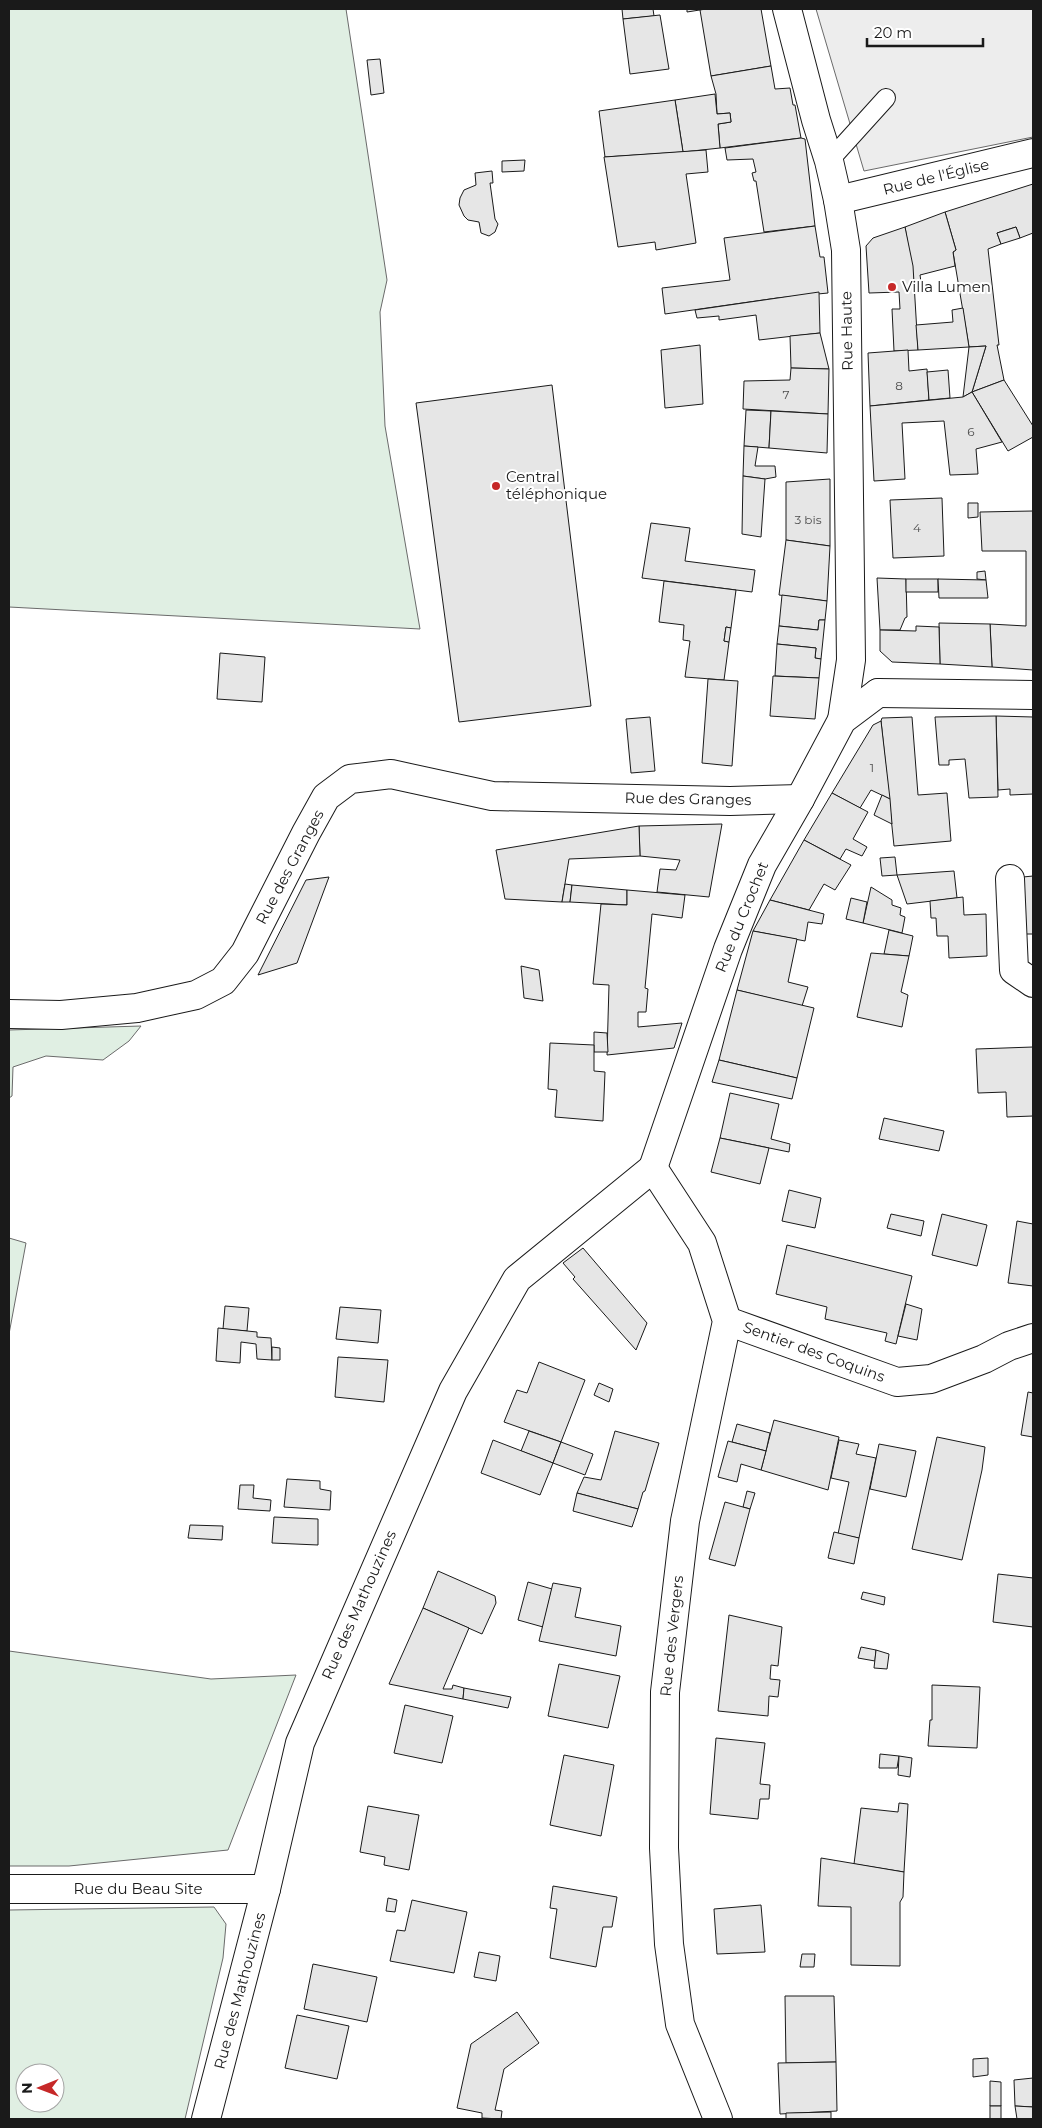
<svg xmlns="http://www.w3.org/2000/svg" width="1042" height="2128" font-family="Montserrat,sans-serif">
<style>
.green{fill:#e0efe3;stroke:#6a6a6a;fill-rule:evenodd}
.parking{fill:#ededed;stroke:#6a6a6a}
.building{fill:#e6e6e6;stroke:#1a1a1a}
.lines{fill:none;stroke-linecap:round;stroke-linejoin:round}
.service-casing{stroke:#1a1a1a;stroke-width:20}
.minor-casing{stroke:#1a1a1a;stroke-width:30}
.service{stroke:#fff;stroke-width:18}
.minor{stroke:#fff;stroke-width:28}
.poi-dot{fill:#c62828;stroke:#fff;stroke-width:2}
.labels{text-anchor:middle;stroke-width:4;stroke-linejoin:round;paint-order:stroke}
.number-label{font-size:12px;fill:#4d4d4d}
.street-label{font-size:15px;fill:#1a1a1a;stroke:#fff}
.poi-label{font-size:15px;fill:#1a1a1a;stroke:#fff;text-anchor:start}
</style>
<rect width="100%" height="100%" fill="#fff"/>
<g class="green">
<polygon points="9,9 346,9 387,280 380,312 385,426 420,629 9,607"/>
<polygon points="141,1026 129,1041 103,1060 46,1056 13,1067 12,1096 9,1098 9,1030"/>
<polygon points="9,1238 26,1243 9,1334"/>
<polygon points="9,1651 211,1679 296,1675 228,1850 69,1866 9,1866"/>
<path d="M 214,1907 L 226,1924 L 223,1958 L 185,2119 L 9,2119 L 9,1910 ZM 25,2073 L 55,2073 L 55,2103 L 25,2103 Z"/>
</g>
<polygon class="parking" points="816,9 1033,9 1033,137 864,171"/>
<g class="building">
<polygon points="622,9 653,9 654,16 623,19"/>
<polygon points="687,9 706,9 687,12"/>
<polygon points="706,9 761,9 771,66 711,76 700,10"/>
<polygon points="660,15 669,69 630,74 623,19"/>
<polygon points="380,59 384,93 371,95 367,60"/>
<polygon points="771,66 775,89 790,88 793,105 795,105 801,138 720,148 718,124 731,122 730,113 717,114 716,94 711,76"/>
<polygon points="715,94 717,114 730,113 731,122 718,124 720,148 683,152 675,100"/>
<polygon points="675,100 683,152 605,157 599,111"/>
<polygon points="801,138 805,139 815,226 764,232 756,181 754,181 752,173 756,172 753,159 727,160 725,148"/>
<polygon points="706,150 708,172 686,174 696,243 656,250 655,242 618,247 604,157"/>
<polygon points="525,160 524,171 502,172 502,161"/>
<polygon points="492,171 493,183 490,183 495,219 498,224 495,232 489,236 481,233 479,222 468,220 464,216 459,205 460,198 464,190 476,185 475,173"/>
<polygon points="1033,184 1033,235 1033,233 1020,238 1016,227 997,233 1001,244 988,249 999,345 997,345 1004,380 972,392 986,346 969,347 953,252 956,250 945,212"/>
<polygon points="945,212 956,250 953,252 955,266 920,275 921,282 914,282 905,227"/>
<polygon points="815,226 820,257 824,257 828,293 777,298 665,314 662,288 730,280 724,238"/>
<polygon points="905,227 913,266 918,350 894,351 892,309 900,309 899,292 869,293 866,246 873,238"/>
<polygon points="1016,227 1020,238 1001,244 997,233"/>
<polygon points="819,292 820,333 759,340 756,315 719,320 719,316 697,318 695,310"/>
<polygon points="963,308 969,347 918,350 916,325 953,322 952,310"/>
<polygon points="820,333 829,369 791,368 790,336"/>
<polygon points="700,345 703,404 665,408 661,350"/>
<polygon points="986,346 972,392 963,397 969,347"/>
<polygon points="908,350 909,371 927,369 929,400 870,406 868,353"/>
<polygon points="791,368 829,369 828,414 743,409 744,381 790,380"/>
<polygon points="948,370 950,398 929,400 927,372"/>
<polygon points="1004,380 1033,426 1033,437 1008,451 972,392"/>
<polygon points="552,385 591,706 459,722 416,403"/>
<polygon points="972,392 1002,442 976,449 978,474 950,475 944,421 902,423 905,479 874,481 870,406 963,397"/>
<polygon points="746,410 771,411 769,448 744,446"/>
<polygon points="771,411 828,414 827,453 769,448"/>
<polygon points="744,446 758,447 755,466 775,466 776,477 765,479 743,476"/>
<polygon points="743,476 765,479 761,537 742,534"/>
<polygon points="830,479 830,546 786,540 786,482"/>
<polygon points="942,498 944,556 893,558 890,500"/>
<polygon points="968,503 978,503 978,517 968,518"/>
<polygon points="1033,511 1033,670 992,667 990,624 1026,626 1026,551 982,551 980,512"/>
<polygon points="651,523 690,528 685,561 755,570 752,592 642,578"/>
<polygon points="786,540 830,546 827,601 779,595"/>
<polygon points="985,571 986,580 977,579 977,572"/>
<polygon points="877,578 906,579 907,617 905,618 900,630 880,630"/>
<rect x="906" y="579" width="32" height="13"/>
<polygon points="938,579 986,580 988,598 939,598"/>
<polygon points="664,581 736,590 731,628 726,627 724,641 729,642 724,680 685,677 690,641 683,640 684,625 659,622"/>
<polygon points="782,595 827,601 825,620 819,620 818,630 779,626"/>
<polygon points="819,620 825,620 821,659 815,658 816,648 777,644 779,626 818,630"/>
<polygon points="939,623 990,624 992,667 940,664"/>
<polygon points="916,626 939,627 940,664 892,662 880,651 880,630 916,631"/>
<polygon points="726,627 731,628 729,642 724,641"/>
<polygon points="777,644 816,648 815,658 821,659 819,678 775,676"/>
<polygon points="220,653 265,657 262,702 217,699"/>
<polygon points="773,676 819,678 815,719 770,716"/>
<polygon points="708,679 738,681 732,766 702,763"/>
<polygon points="996,716 1033,717 1033,794 1010,795 1010,789 998,790"/>
<polygon points="996,716 998,797 969,798 965,759 949,760 949,765 939,765 935,717"/>
<polygon points="650,717 655,771 631,773 626,719"/>
<polygon points="912,717 918,795 947,793 951,841 894,846 881,721 882,718"/>
<polygon points="881,721 890,799 871,790 860,808 832,793 873,725"/>
<polygon points="832,793 868,812 853,839 867,847 862,856 846,849 840,859 804,840"/>
<polygon points="882,795 890,799 892,824 874,815"/>
<polygon points="722,824 709,897 657,892 660,869 676,870 680,860 640,856 639,826"/>
<polygon points="639,826 640,856 569,859 562,902 505,899 496,850"/>
<polygon points="804,840 851,865 835,890 824,884 809,910 770,900"/>
<polygon points="895,857 897,875 882,876 880,858"/>
<polygon points="954,871 957,898 907,904 897,875"/>
<polygon points="1033,876 1033,934 1025,934 1023,877"/>
<polygon points="329,877 297,963 258,975 306,880"/>
<polygon points="565,884 572,885 570,902 562,902"/>
<polygon points="572,885 627,890 627,905 570,902"/>
<polygon points="871,887 892,900 892,905 901,908 900,915 905,917 902,933 863,923"/>
<polygon points="627,890 685,895 682,918 652,914 645,988 648,989 646,1012 638,1012 638,1027 682,1023 674,1048 607,1055 609,985 593,984 601,904 627,905"/>
<polygon points="963,897 964,915 986,914 987,956 949,958 948,936 937,936 936,918 931,918 930,901"/>
<polygon points="851,898 867,902 863,923 846,919"/>
<polygon points="770,900 824,914 822,924 808,922 805,941 753,931"/>
<polygon points="889,930 913,936 909,956 884,954"/>
<polygon points="753,931 797,939 788,982 808,987 802,1006 737,990"/>
<polygon points="871,953 909,956 901,992 908,995 902,1027 857,1017"/>
<polygon points="521,966 539,970 543,1001 524,998"/>
<polygon points="737,990 814,1008 797,1078 719,1060"/>
<polygon points="594,1032 607,1033 608,1052 594,1052"/>
<polygon points="550,1043 594,1045 594,1071 605,1072 603,1121 555,1117 557,1090 548,1089"/>
<polygon points="1033,1047 1033,1116 1007,1117 1006,1092 978,1093 976,1049"/>
<polygon points="719,1060 797,1078 792,1099 712,1082"/>
<polygon points="730,1093 779,1104 771,1139 790,1144 789,1152 720,1138"/>
<polygon points="884,1118 944,1131 939,1151 879,1139"/>
<polygon points="720,1138 769,1148 760,1184 711,1172"/>
<polygon points="789,1190 821,1198 815,1228 782,1221"/>
<polygon points="891,1214 924,1221 921,1236 887,1228"/>
<polygon points="942,1214 987,1225 977,1266 932,1255"/>
<polygon points="1017,1221 1033,1224 1033,1286 1008,1283"/>
<polygon points="787,1245 912,1276 896,1344 885,1341 887,1333 825,1319 827,1307 776,1294"/>
<polygon points="583,1248 647,1323 636,1350 573,1279 575,1277 563,1263"/>
<polygon points="906,1304 922,1309 917,1340 898,1336"/>
<polygon points="225,1306 249,1308 247,1331 223,1329"/>
<polygon points="340,1307 381,1310 378,1343 336,1339"/>
<polygon points="218,1328 257,1332 257,1337 271,1338 272,1360 257,1359 256,1344 241,1342 240,1363 216,1361"/>
<polygon points="272,1347 280,1348 280,1360 272,1360"/>
<polygon points="338,1357 388,1360 384,1402 335,1397"/>
<polygon points="539,1362 585,1380 561,1442 504,1422 517,1390 527,1393"/>
<polygon points="599,1383 613,1389 609,1402 594,1395"/>
<polygon points="1028,1392 1033,1393 1033,1437 1021,1435"/>
<polygon points="774,1420 839,1437 828,1490 761,1470"/>
<polygon points="737,1424 770,1433 766,1451 732,1442"/>
<polygon points="529,1431 561,1442 553,1463 521,1451"/>
<polygon points="615,1431 659,1443 645,1491 643,1492 638,1509 577,1493 584,1477 601,1480"/>
<polygon points="937,1437 985,1447 982,1470 962,1560 912,1549"/>
<polygon points="493,1440 553,1463 540,1495 481,1473"/>
<polygon points="839,1440 859,1444 856,1454 876,1458 859,1538 838,1534 849,1482 831,1478"/>
<polygon points="728,1441 766,1451 761,1470 741,1464 737,1482 718,1477"/>
<polygon points="561,1442 593,1454 585,1475 553,1463"/>
<polygon points="879,1444 916,1451 906,1497 870,1489"/>
<polygon points="287,1479 320,1481 320,1489 331,1491 330,1510 284,1507"/>
<polygon points="240,1485 254,1485 253,1498 271,1500 270,1511 238,1509"/>
<polygon points="747,1491 755,1493 750,1509 743,1507"/>
<polygon points="577,1493 638,1509 632,1527 573,1511"/>
<polygon points="725,1502 750,1509 735,1566 709,1559"/>
<polygon points="274,1517 318,1519 318,1545 272,1543"/>
<polygon points="190,1525 223,1526 222,1540 188,1538"/>
<polygon points="834,1532 859,1538 854,1564 828,1558"/>
<polygon points="438,1571 495,1596 496,1603 482,1634 423,1608"/>
<polygon points="998,1574 1033,1578 1033,1627 993,1622"/>
<polygon points="528,1582 552,1589 543,1627 518,1620"/>
<polygon points="553,1583 581,1588 575,1617 621,1626 616,1656 539,1641"/>
<polygon points="863,1592 885,1597 884,1605 861,1599"/>
<polygon points="423,1608 469,1628 443,1689 452,1689 453,1685 464,1688 463,1699 389,1684"/>
<polygon points="729,1615 782,1627 778,1666 771,1665 770,1679 780,1680 778,1697 769,1696 768,1716 718,1711"/>
<polygon points="861,1647 876,1650 875,1661 858,1658"/>
<polygon points="876,1650 889,1654 887,1669 874,1668"/>
<polygon points="559,1664 620,1676 608,1728 548,1716"/>
<polygon points="932,1685 980,1687 977,1748 928,1746 930,1720 932,1720"/>
<polygon points="464,1688 511,1697 508,1708 463,1699"/>
<polygon points="405,1705 453,1716 442,1763 394,1753"/>
<polygon points="716,1738 765,1743 760,1784 770,1785 769,1799 760,1799 758,1819 710,1814"/>
<polygon points="880,1754 899,1756 897,1768 879,1768"/>
<polygon points="564,1755 614,1765 601,1836 550,1825"/>
<polygon points="899,1756 912,1758 910,1777 898,1775"/>
<polygon points="899,1803 908,1804 904,1872 854,1864 861,1808 898,1812"/>
<polygon points="368,1806 419,1815 409,1870 384,1865 385,1857 360,1852"/>
<polygon points="821,1858 904,1872 903,1897 900,1902 900,1966 851,1965 851,1907 818,1906"/>
<polygon points="553,1886 617,1897 612,1927 603,1927 596,1967 550,1958 557,1909 550,1908"/>
<polygon points="388,1898 397,1900 395,1912 386,1911"/>
<polygon points="412,1900 467,1912 454,1973 390,1961 397,1930 405,1931"/>
<polygon points="761,1905 765,1952 717,1954 714,1909"/>
<polygon points="479,1952 500,1956 496,1981 474,1977"/>
<polygon points="802,1954 815,1954 814,1967 800,1967"/>
<polygon points="313,1964 377,1977 367,2022 304,2009"/>
<polygon points="785,1996 834,1996 836,2062 786,2063"/>
<polygon points="517,2012 539,2043 504,2069 495,2110 502,2111 501,2119 482,2118 482,2113 457,2108 471,2044"/>
<polygon points="297,2015 349,2026 337,2079 285,2068"/>
<polygon points="988,2058 988,2075 973,2077 973,2059"/>
<polygon points="836,2062 837,2111 780,2114 778,2063"/>
<polygon points="1033,2078 1033,2107 1015,2106 1014,2080"/>
<polygon points="990,2081 1001,2082 1001,2106 990,2106"/>
<rect x="990" y="2106" width="11" height="13"/>
<polygon points="1015,2106 1033,2107 1033,2119 1017,2119"/>
<polygon points="831,2112 831,2119 786,2119 786,2113"/>
</g>
<g class="lines">
<g class="service-casing">
<polyline id="service" points="829,161 886,98"/>
</g>
<g class="minor-casing">
<g id="minor">
<polyline points="787,9 816,120 829,161 838,200 846,250 851,660 842,720"/>
<polyline points="838,200 1033,153"/>
<polyline points="878,693 1033,695"/>
<polyline points="1010,879 1014,970 1033,983"/>
<polyline points="9,1014 61,1015 137,1008 196,995 223,981 245,953 306,833 326,797 350,779 391,774 492,796 730,801 800,799"/>
<polyline points="653,1168 702,1243 727,1321 685,1521 665,1692 664,1848 669,1944 680,2024 718,2119"/>
<polyline points="653,1168 728,949 762,865 800,799 842,720 878,693"/>
<polyline points="727,1321 897,1382 931,1379 984,1359 1009,1346 1033,1338"/>
<polyline points="9,1889 266,1889"/>
<polyline points="206,2119 266,1889 300,1743 453,1391 517,1279 653,1168"/>
</g>
</g>
<use href="#service" class="service"/>
<use href="#minor" class="minor"/>
</g>
<g class="poi-dot">
<circle cx="892" cy="287" r="5"/>
<circle cx="496" cy="486" r="5"/>
</g>
<g class="labels">
<g class="number-label">
<text x="899" y="390">8</text>
<text x="786" y="399">7</text>
<text x="971" y="436">6</text>
<text x="808" y="524">3 bis</text>
<text x="917" y="532">4</text>
<text x="872" y="772">1</text>
</g>
<g class="street-label">
<text transform="translate(936 177) rotate(-14)" y="5">Rue de l'Église</text>
<text transform="translate(847 331) rotate(-91)" y="5">Rue Haute</text>
<text transform="translate(688 799) rotate(1)" y="5">Rue des Granges</text>
<text transform="translate(290 867) rotate(-62)" y="5">Rue des Granges</text>
<text transform="translate(742 917) rotate(-68)" y="5">Rue du Crochet</text>
<text transform="translate(814 1352) rotate(20)" y="5">Sentier des Coquins</text>
<text transform="translate(359 1605) rotate(-66)" y="5">Rue des Mathouzines</text>
<text transform="translate(672 1636) rotate(-84)" y="5">Rue des Vergers</text>
<text x="138" y="1894">Rue du Beau Site</text>
<text transform="translate(240 1991) rotate(-75)" y="5">Rue des Mathouzines</text>
</g>
<g class="poi-label">
<text x="902" y="292">Villa Lumen</text>
<text x="506" y="482">Central<tspan x="506" dy="17">téléphonique</tspan></text>
</g>
</g>
<rect width="1042" height="2128" fill="none" stroke="#1a1a1a" stroke-width="20"/>
<g transform="translate(40 2088) rotate(269)"><circle r="24" fill="#ffffff" stroke="#a3a3a3"/>
<path d="M0-4L9 19L0 12L-9 19Z" fill="#c62828"/>
<text y="-8" font-size="14" font-weight="bold" text-anchor="middle" fill="#1a1a1a">N</text>
</g>
<path d="M867 38v8h116v-8" fill="none" stroke="#1a1a1a" stroke-width="2.5"/>
<text x="874" y="38" font-size="15" fill="#1a1a1a" stroke="#ffffff" stroke-width="4" paint-order="stroke">20 m</text>
</svg>
